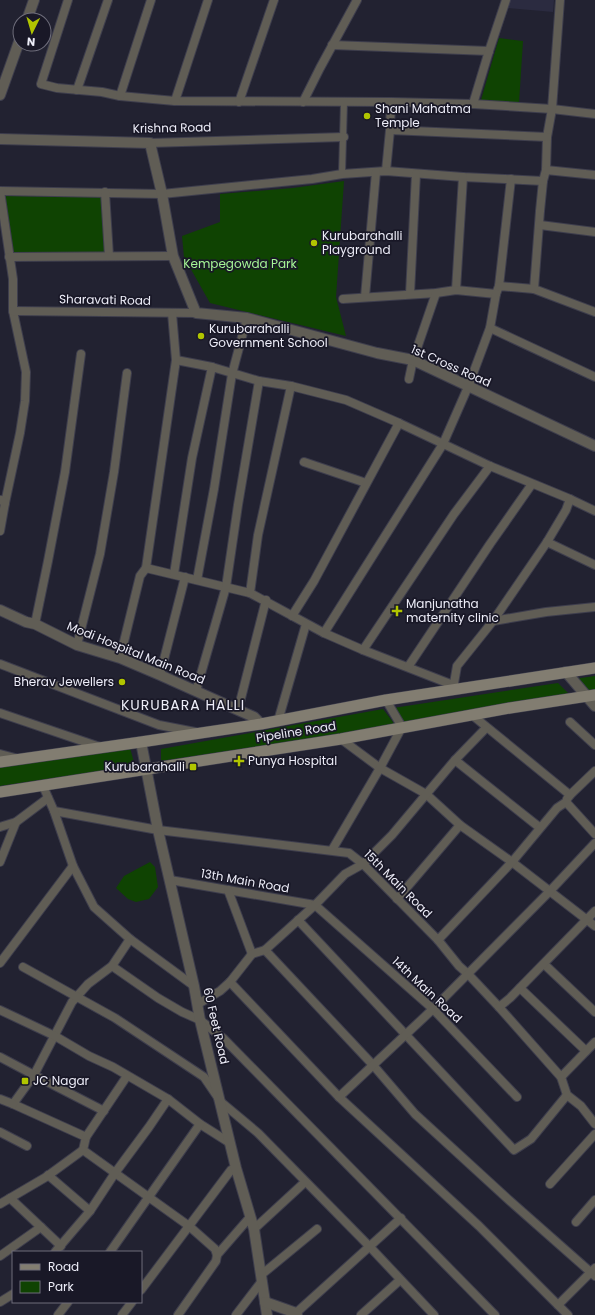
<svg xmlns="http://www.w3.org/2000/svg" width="595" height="1315" font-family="Poppins,sans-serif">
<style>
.built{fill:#2b2b40}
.green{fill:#0f4302}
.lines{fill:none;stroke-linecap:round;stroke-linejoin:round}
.pedestrian-casing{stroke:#3e3e4d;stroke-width:8}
.minor-casing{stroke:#3e3e4d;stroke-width:10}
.tertiary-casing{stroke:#3e3e4d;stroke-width:12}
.secondary-casing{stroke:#3e3e4d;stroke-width:12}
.pedestrian{stroke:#605d55;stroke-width:6}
.minor{stroke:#605d55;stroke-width:8}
.tertiary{stroke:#605d55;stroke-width:10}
.secondary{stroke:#827d71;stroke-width:11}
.poi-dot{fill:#b1c500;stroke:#191827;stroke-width:1.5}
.labels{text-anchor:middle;stroke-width:3.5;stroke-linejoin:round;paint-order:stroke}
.poi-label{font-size:12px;fill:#ededf8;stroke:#191827;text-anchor:start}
.street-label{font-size:12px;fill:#ededf8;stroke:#191827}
.park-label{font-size:12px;fill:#a5f595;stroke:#191827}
.quarter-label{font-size:14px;letter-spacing:1px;fill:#ededf8;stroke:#191827}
</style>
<rect width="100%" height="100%" fill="#222231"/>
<polygon class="built" points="510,0 554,0 553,12 508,8"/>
<g class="green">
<polygon points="499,38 523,41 519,103 481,100"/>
<polygon points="344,181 336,297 346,336 210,303 184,257 182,236 220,222 220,194 293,188"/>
<polygon points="4,196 105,197 108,253 11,254"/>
<polygon points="595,676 595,690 586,692 574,679"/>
<polygon points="558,683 570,695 404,725 393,708"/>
<polygon points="383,709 396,726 161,761 161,749"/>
<polygon points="130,748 135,766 0,786 0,767"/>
<polygon points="150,862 155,867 158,887 149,899 136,902 128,899 116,888 124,876"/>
</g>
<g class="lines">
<g class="pedestrian-casing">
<polyline id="pedestrian" points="342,174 344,102"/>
</g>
<g class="minor-casing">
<g id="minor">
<polyline points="68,0 41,84 57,88 102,92 120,96 175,101 391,102 473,104 552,109 595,114"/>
<polyline points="560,0 552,109 547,137 546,170 543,181 540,211 534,289 595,312"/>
<polyline points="332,45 489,51"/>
<polyline points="77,90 108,0"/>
<polyline points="120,96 151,0"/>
<polyline points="175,101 208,0"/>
<polyline points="239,102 274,0"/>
<polyline points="303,102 320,68 357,0"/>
<polyline points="473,104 489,51 506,0"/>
<polyline points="390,130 547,137"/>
<polyline points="150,143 344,137"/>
<polyline points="546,170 595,175"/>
<polyline points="386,171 390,130 391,102"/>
<polyline points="0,191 162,194 312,179 342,174 386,171 463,177 543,181"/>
<polyline points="0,191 13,279 13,311 26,372 25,401 20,433 5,503"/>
<polyline points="105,192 109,256"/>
<polyline points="540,225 595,232"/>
<polyline points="9,257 173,256"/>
<polyline points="499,286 511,179"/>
<polyline points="456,290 463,177"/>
<polyline points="410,294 416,174"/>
<polyline points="365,297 376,172"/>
<polyline points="343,299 436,293 456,290 496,294 499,286 534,289"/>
<polyline points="13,311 196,313"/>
<polyline points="490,328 595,377"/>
<polyline points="176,360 212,367 259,381 291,386 346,400 399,423 490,466 570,499 595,511"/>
<polyline points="409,379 413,360 436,293"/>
<polyline points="304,462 366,483"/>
<polyline points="0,531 5,503 1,500"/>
<polyline points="547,542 595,565"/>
<polyline points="146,568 250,593 324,633 363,650 453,685"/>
<polyline points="174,574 192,458 212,367"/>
<polyline points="197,580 214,489 232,374 247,318"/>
<polyline points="250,593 258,535 291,386"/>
<polyline points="292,616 314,581 399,423"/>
<polyline points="493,621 546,612 595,607"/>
<polyline points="35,624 48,561 65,472 81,354"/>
<polyline points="324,633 443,444 468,387 490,328 496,294"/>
<polyline points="77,645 100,554 114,472 127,373"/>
<polyline points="363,650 454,514 490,466"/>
<polyline points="120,658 140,576 146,568 176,360 172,313"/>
<polyline points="0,664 159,725 195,732"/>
<polyline points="408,667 490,544 532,484"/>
<polyline points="160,675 185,577"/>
<polyline points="453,689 457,666 493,621 547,542 566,510 570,499"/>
<polyline points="196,691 226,587 238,505 259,381"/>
<polyline points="238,710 266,600"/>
<polyline points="0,713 100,747"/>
<polyline points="472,715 570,795"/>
<polyline points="278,721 306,624"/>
<polyline points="570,722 595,745"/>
<polyline points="341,739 380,768 426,794 460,825 512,862 595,926"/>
<polyline points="0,754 15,758"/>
<polyline points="455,760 539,827"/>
<polyline points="43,786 54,811 158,830 349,853 363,864 438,940 459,966 468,974 499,1007 561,1077 567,1095 581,1106 595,1124"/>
<polyline points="567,799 570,795 595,771"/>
<polyline points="54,811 73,866 94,907 130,939 194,986"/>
<polyline points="0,827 16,822 48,798"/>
<polyline points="332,850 380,768 402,727 386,700"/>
<polyline points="0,862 16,822"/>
<polyline points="170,880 315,905"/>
<polyline points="228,890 252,954"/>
<polyline points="397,899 460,825"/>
<polyline points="315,905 433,1009 517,1097"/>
<polyline points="298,920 514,1150 531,1139 567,1095"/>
<polyline points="130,939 112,966 88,984 72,1002 34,1075 13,1104 86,1137 83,1150 189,1226 215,1249 217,1255 216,1261 178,1315"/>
<polyline points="438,940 512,862 557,808 566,802 595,834"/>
<polyline points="265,950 373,1065 415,1114 510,1201 595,1276"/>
<polyline points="0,963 73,866"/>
<polyline points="544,964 595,1012"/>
<polyline points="112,966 158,998 182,1012 200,1020 224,1039 495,1315"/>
<polyline points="23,967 115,1018 204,1077 221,1102 258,1133 370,1247 434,1315"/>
<polyline points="230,982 339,1097 479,1226 568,1315"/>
<polyline points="520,988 586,1051"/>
<polyline points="198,1004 220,991 230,982 252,954 265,950 315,905 345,874 363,864 392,835 455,760 486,728"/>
<polyline points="499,1007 510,998 595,911"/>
<polyline points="0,1010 55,1036 89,1056 113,1067 168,1099"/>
<polyline points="0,1057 34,1075 104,1111"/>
<polyline points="561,1077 595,1042"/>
<polyline points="339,1097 433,1009 550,891 595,843"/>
<polyline points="0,1099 13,1104"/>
<polyline points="0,1132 27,1146"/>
<polyline points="86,1137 127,1076"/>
<polyline points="48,1175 90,1211"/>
<polyline points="550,1184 595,1134"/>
<polyline points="10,1198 61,1246"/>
<polyline points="0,1204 46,1177 83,1150"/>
<polyline points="576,1222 595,1200"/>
<polyline points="254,1229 305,1182"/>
<polyline points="55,1252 90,1211 115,1173 149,1127 168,1099 200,1124 230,1143"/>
<polyline points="110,1252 200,1124"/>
<polyline points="217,1255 250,1217"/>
<polyline points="0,1256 41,1227"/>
<polyline points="261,1275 317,1229"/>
<polyline points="141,1290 231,1170 236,1168"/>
<polyline points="0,1302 13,1294"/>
<polyline points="558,1305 595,1268"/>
<polyline points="296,1313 401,1218"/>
<polyline points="58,1315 68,1302"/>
<polyline points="122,1315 132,1302"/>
<polyline points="236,1315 262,1281"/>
<polyline points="361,1315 400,1280"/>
</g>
</g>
<g class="tertiary-casing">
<g id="tertiary">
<polyline points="27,20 34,0"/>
<polyline points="0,95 20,39"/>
<polyline points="0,139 150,143 162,194 173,256 196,313 247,318 377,353 413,360 595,446"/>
<polyline points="0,610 26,622 35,624 77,645 120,658 160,675 238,710 254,717 261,724"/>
<polyline points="566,672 595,706"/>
<polyline points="141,742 158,830 194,986 200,1020 236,1168 254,1229 267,1315"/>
<polyline points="265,1302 296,1313 297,1315"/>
</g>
</g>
<g class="secondary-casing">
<g id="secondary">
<polyline points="0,762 141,742 261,724 386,700 595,668"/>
<polyline points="0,792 341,739 510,708 595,695"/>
</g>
</g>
<use href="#pedestrian" class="pedestrian"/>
<use href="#minor" class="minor"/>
<use href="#tertiary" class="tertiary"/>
<use href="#secondary" class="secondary"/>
</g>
<g class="poi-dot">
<circle cx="367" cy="116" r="4"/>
<circle cx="314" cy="243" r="4"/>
<circle cx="201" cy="336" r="4"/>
<path d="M395 605h4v4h4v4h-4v4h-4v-4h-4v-4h4z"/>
<circle cx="122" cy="682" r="4"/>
<path d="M237 755h4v4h4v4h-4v4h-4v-4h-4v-4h4z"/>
<rect x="189" y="763" width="8" height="8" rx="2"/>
<rect x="21" y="1077" width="8" height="8" rx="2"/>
</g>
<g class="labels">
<g class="poi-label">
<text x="375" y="113">Shani Mahatma<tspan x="375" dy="14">Temple</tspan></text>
<text x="322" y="240">Kurubarahalli<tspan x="322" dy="14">Playground</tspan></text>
<text x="209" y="333">Kurubarahalli<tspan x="209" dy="14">Government School</tspan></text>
<text x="406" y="608">Manjunatha<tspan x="406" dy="14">maternity clinic</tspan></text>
<text x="114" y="686" text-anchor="end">Bherav Jewellers</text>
<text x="248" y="765">Punya Hospital</text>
<text x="185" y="771" text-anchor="end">Kurubarahalli</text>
<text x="33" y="1085">JC Nagar</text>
</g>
<g class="street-label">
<text transform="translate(172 128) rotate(-1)" y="4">Krishna Road</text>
<text transform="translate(105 300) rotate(1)" y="4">Sharavati Road</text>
<text transform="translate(451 366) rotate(24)" y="4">1st Cross Road</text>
<text transform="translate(136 653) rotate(22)" y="4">Modi Hospital Main Road</text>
<text transform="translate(296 732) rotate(-9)" y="4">Pipeline Road</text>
<text transform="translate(245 881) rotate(10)" y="4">13th Main Road</text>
<text transform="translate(398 884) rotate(45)" y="4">15th Main Road</text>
<text transform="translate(427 990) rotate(43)" y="4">14th Main Road</text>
<text transform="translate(216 1026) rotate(77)" y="4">60 Feet Road</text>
</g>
<g class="park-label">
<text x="240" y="268">Kempegowda Park</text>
</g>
<g class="quarter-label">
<text x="183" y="710">KURUBARA HALLI</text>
</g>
</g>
<rect x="12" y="1251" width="130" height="52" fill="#191827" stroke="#6e6d7b"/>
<rect x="20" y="1264" width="20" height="6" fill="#827d71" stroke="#6e6d7b"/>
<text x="48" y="1271" font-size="12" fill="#ededf8">Road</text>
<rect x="20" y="1281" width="20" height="12" fill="#0f4302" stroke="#6e6d7b"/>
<text x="48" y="1291" font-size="12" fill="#ededf8">Park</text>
<g transform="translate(32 32) rotate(185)"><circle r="19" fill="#191827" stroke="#6e6d7b"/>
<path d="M0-3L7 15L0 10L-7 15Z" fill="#b1c500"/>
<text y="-6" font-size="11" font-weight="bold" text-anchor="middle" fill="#ededf8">N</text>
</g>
</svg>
